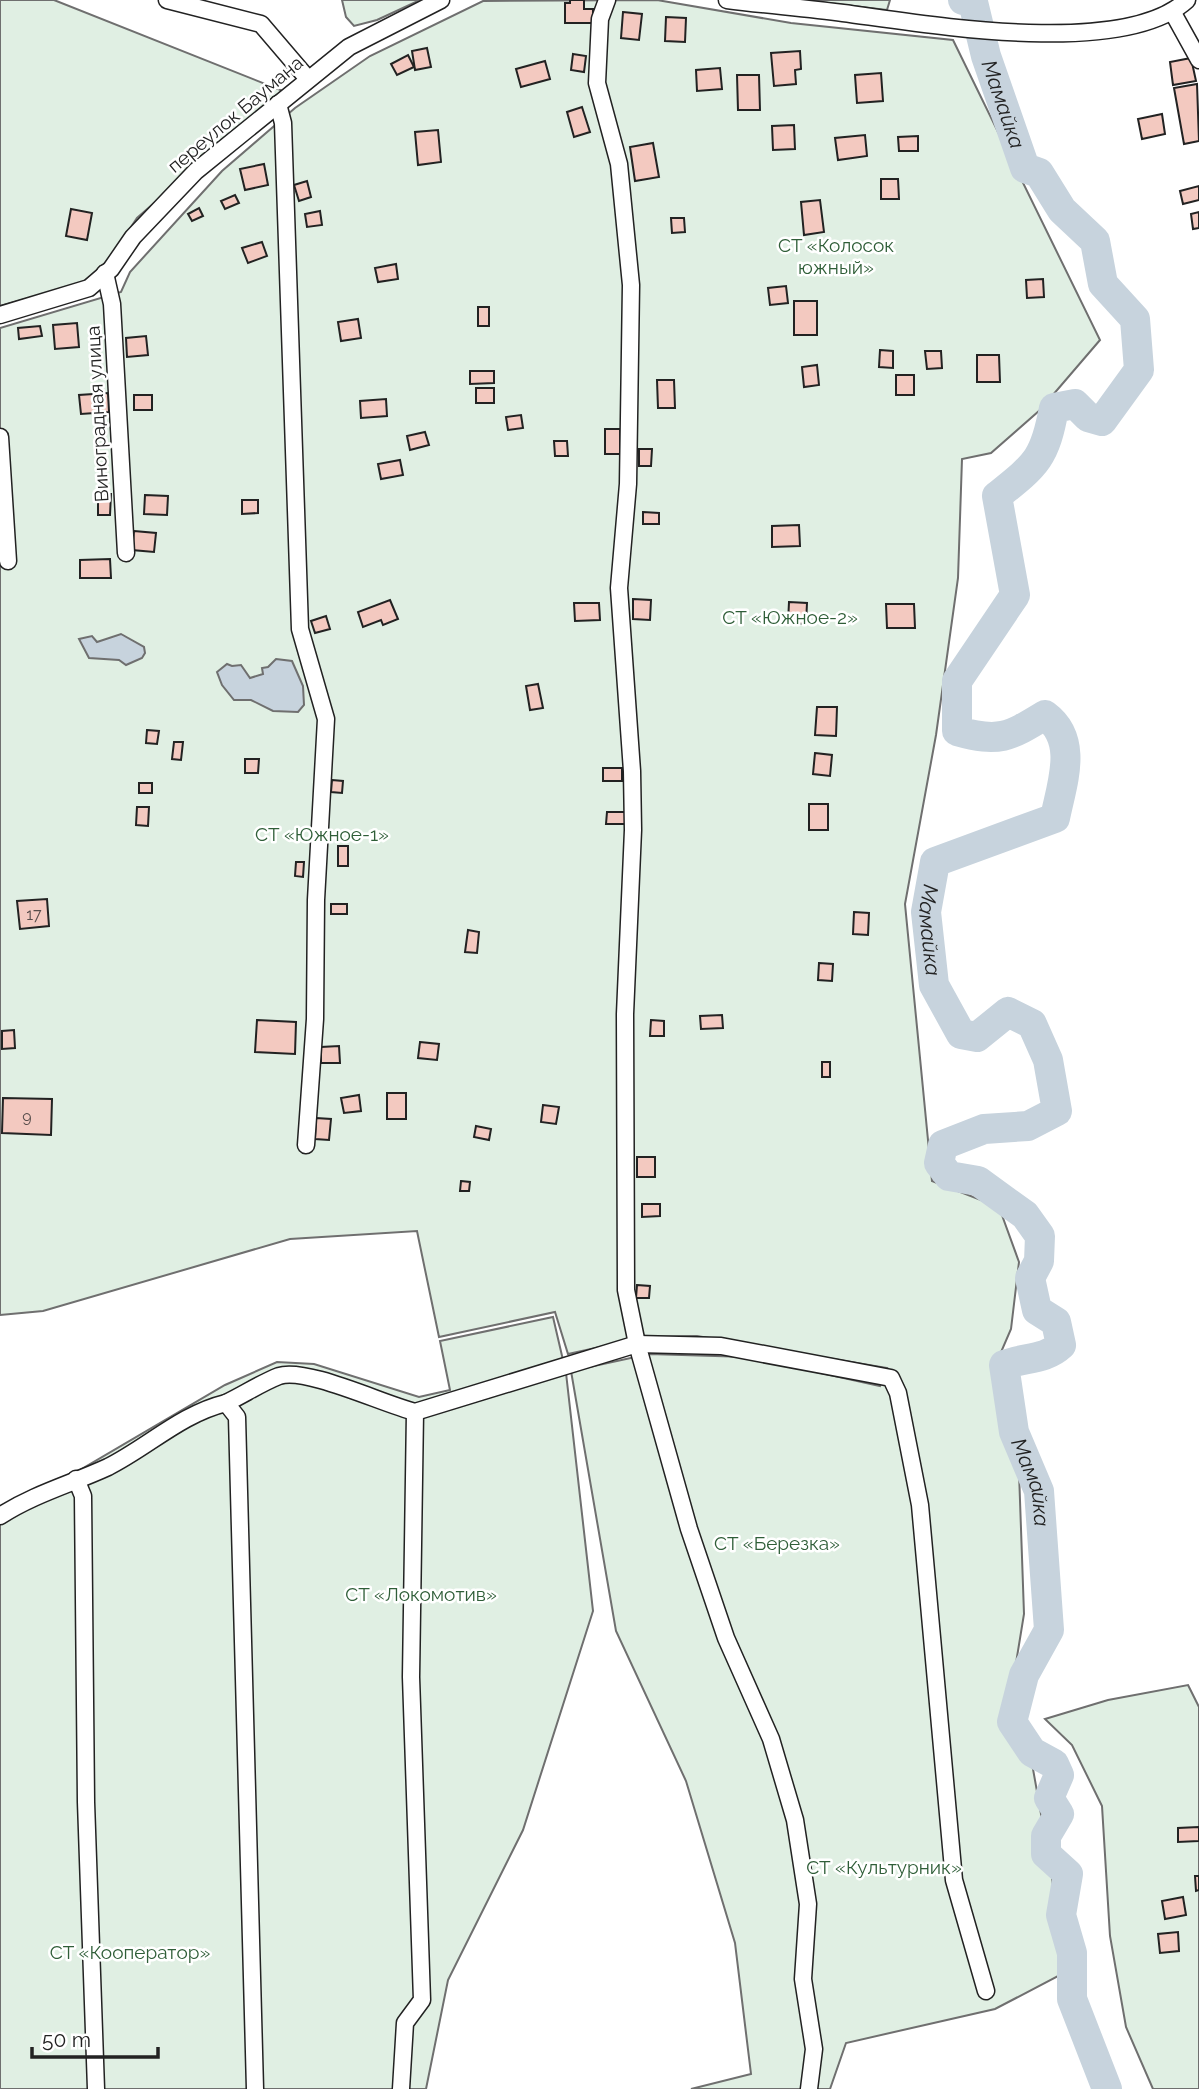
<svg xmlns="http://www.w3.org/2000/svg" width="1199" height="2089" font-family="Raleway,sans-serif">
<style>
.green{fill:#e0efe3;stroke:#6f6f6f;stroke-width:2}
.water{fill:#c7d3dd;stroke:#6f6f6f;stroke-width:2}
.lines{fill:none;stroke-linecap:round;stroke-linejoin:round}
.river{stroke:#c7d3dd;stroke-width:30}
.building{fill:#f3c9c0;stroke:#222;stroke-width:2}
.street-casing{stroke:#222;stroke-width:19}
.street{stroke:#fff;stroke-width:16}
.labels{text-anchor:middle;stroke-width:5;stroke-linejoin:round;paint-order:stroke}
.number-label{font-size:16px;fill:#564c4a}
.street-label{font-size:19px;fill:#222;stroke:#fff}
.park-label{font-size:19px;fill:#2f5e38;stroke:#fff}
.water-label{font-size:21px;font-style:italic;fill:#222;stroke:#fff}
</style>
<rect width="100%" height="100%" fill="#fff"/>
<g class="green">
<polygon points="0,0 54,0 283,91 137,218 106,265 80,284 0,306"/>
<polygon points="342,0 420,0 377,20 354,26 346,17"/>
<polygon points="657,0 791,23 953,40 1100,340 1040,410 991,453 962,459 958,578 936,735 905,904 932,1181 999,1207 1019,1262 1011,1329 995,1366 1019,1472 1024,1614 1007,1718 1033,1769 1051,1870 1064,1973 995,2009 846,2043 830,2089 691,2089 751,2074 735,1943 686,1781 616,1631 571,1371 649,1354 748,1357 880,1386 887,1368 697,1336 646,1337 568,1354 555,1312 439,1337 417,1231 290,1239 43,1311 0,1315 0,328 121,292 130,272 222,171 295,108 370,56 483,1"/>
<polygon points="803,0 890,0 887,10"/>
<polygon points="553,1317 566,1373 593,1611 523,1830 448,1980 426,2089 0,2089 0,1517 225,1385 277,1362 314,1364 419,1397 450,1390 440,1341"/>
<polygon points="1188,1685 1199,1707 1199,2089 1153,2089 1126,2027 1110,1936 1102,1806 1072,1745 1045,1719 1108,1700"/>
</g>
<g class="water">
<polygon points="121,634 144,647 145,653 142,658 126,665 119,660 89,658 79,639 92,636 97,642"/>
<polygon points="276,659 292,661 303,686 304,705 298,712 273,711 251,700 234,700 222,685 217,672 227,664 232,666 241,665 250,678 263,674 262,668 268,667"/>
</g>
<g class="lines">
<path class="river" id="s1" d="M 963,0 L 973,2 L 986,56 L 1025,168 L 1039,173 L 1062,210 L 1095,241 L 1103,284 L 1135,319 L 1139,370 L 1102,421 L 1088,417 L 1075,404 L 1054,408 C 1045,458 1037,464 997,496 L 1015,595 L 957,681 L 957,731 C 999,743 1009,737 1045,715 C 1079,740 1062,783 1055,818 L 935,862 L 926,912 L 934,985 L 961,1034 L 977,1037 L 1008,1012 L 1032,1024 L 1048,1060 L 1057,1111 L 1028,1126 L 984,1129 L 943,1145 L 939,1163 L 949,1176 L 978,1181 L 1025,1215 L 1040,1236 L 1039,1261 L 1030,1278 L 1037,1310 L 1056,1322 L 1061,1345 C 1045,1360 1025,1357 1004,1365 L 1014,1432 L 1039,1491 L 1049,1630 L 1024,1675 L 1012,1722 L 1032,1752 L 1054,1764 L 1059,1775 L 1049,1798 L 1059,1814 L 1046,1836 L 1046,1854 L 1068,1874 L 1061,1915 L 1072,1953 L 1072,1999 L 1107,2089"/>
</g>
<g class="building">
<polygon points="570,0 584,0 584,9 593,9 593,23 565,23 565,3 570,3"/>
<polygon points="623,12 642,14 639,40 621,38"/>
<polygon points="666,17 686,18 685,42 665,41"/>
<polygon points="427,48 431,67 415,70 412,51"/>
<polygon points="800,51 801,69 795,70 796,84 774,86 771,53"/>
<polygon points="573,54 586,56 584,72 571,70"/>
<polygon points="408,55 414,67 397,75 391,64"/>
<polygon points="1191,58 1196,81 1173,85 1170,62"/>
<polygon points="545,61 550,79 521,87 516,69"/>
<polygon points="720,68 722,89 697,91 696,70"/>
<polygon points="881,73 883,101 857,103 855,75"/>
<polygon points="737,75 759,75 760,110 738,110"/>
<polygon points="1197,84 1199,141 1184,144 1174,88"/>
<polygon points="582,107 590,132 574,137 567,112"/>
<polygon points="1162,114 1165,134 1142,139 1138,119"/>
<polygon points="794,125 795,149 773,150 772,126"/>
<polygon points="438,130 441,162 418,165 415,132"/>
<polygon points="865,135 867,156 838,160 835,138"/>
<polygon points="918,136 918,151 899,151 898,137"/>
<polygon points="653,143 659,177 635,181 630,147"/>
<polygon points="264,164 268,185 245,190 240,169"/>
<polygon points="881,179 898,179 899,199 881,199"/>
<polygon points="307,181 311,197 299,201 294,185"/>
<polygon points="1199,186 1199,200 1183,204 1180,191"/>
<polygon points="235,195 239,203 225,209 221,201"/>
<polygon points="820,200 824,232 804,235 801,202"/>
<polygon points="199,208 203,216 192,221 188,214"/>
<polygon points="71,209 92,213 87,240 66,236"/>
<polygon points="320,211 322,225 307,227 305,214"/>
<polygon points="1199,212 1199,228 1193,229 1191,214"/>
<polygon points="671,218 684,218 685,232 672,233"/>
<polygon points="262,242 267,256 248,263 242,248"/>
<polygon points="396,264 398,279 378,282 375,268"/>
<polygon points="1043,279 1044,297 1027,298 1026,280"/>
<polygon points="786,286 788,303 770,305 768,288"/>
<rect x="794" y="301" width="23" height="34"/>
<rect x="478" y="307" width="11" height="19"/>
<polygon points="358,319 361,338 341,341 338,322"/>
<polygon points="77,323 79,347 55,349 53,325"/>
<polygon points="40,326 42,336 19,339 18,328"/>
<polygon points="146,336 148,355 127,357 126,338"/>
<polygon points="880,350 893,351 893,368 879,367"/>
<polygon points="925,351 941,351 942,368 927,369"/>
<polygon points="977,355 999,355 1000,382 977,382"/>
<polygon points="817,365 819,385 804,387 802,367"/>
<polygon points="470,371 494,371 494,383 470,384"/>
<rect x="896" y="375" width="18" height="20"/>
<polygon points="657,380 674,380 675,408 658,408"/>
<rect x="476" y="388" width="18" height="15"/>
<polygon points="108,393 109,412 81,414 79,395"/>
<rect x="134" y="395" width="18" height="15"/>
<polygon points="386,399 387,416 361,418 360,401"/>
<polygon points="521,415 523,428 508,430 506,417"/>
<rect x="605" y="429" width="15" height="25"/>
<polygon points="425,432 429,445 410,450 407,436"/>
<polygon points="554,441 567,441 568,456 555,456"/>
<polygon points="639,449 652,449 651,466 639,466"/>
<polygon points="400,460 403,475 381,479 378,464"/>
<polygon points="98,494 111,494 110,515 98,515"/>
<polygon points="145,495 168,496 167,515 144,514"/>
<polygon points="242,500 258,500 258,513 242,514"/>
<polygon points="643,512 659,513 659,524 643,524"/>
<polygon points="799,525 800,546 772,547 772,526"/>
<polygon points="134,531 156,533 154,552 132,550"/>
<polygon points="110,559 111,578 80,578 80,560"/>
<polygon points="633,599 651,600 650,620 633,619"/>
<polygon points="390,600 398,619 383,625 381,620 363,627 358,612"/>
<polygon points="789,602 807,603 806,624 788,623"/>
<polygon points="574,603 599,603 600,620 575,621"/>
<polygon points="886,604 914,604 915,628 887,628"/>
<polygon points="326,616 330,629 315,633 311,621"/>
<polygon points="538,684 543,708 530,710 526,686"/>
<polygon points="817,707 837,707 836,736 815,735"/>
<polygon points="147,730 159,731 157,744 146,743"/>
<polygon points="174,742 183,742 181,760 172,759"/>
<polygon points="815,753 832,755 830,776 813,774"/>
<polygon points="245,759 259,759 258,773 245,773"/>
<rect x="603" y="768" width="19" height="13"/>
<polygon points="332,780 343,781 342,793 331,792"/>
<rect x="139" y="783" width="13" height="10"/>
<rect x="809" y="804" width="19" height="26"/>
<polygon points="137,807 149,807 148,826 136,825"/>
<polygon points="607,812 625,812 625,824 606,824"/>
<rect x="338" y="846" width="10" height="20"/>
<polygon points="296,862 304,862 303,877 295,876"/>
<polygon points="47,899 49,926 20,929 17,901"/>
<rect x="331" y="904" width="16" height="10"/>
<polygon points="854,912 869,913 868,935 853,934"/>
<polygon points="468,930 479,932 477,953 465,952"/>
<polygon points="819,963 833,964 832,981 818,980"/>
<polygon points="722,1015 723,1028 701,1029 700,1016"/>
<polygon points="257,1020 296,1022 295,1054 255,1052"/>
<polygon points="651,1020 664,1021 664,1036 650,1036"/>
<polygon points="14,1030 15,1048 2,1049 2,1031"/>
<polygon points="420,1042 439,1044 437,1060 418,1058"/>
<polygon points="339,1046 340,1063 321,1063 321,1047"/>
<rect x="822" y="1062" width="8" height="15"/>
<rect x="387" y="1093" width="19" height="26"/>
<polygon points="359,1095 361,1111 344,1113 341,1098"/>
<polygon points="3,1098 52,1099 51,1135 2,1133"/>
<polygon points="543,1105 559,1107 556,1124 541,1122"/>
<polygon points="316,1118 331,1119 329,1140 315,1139"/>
<polygon points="476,1126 491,1129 489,1140 474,1137"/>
<rect x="637" y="1157" width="18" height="20"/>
<polygon points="461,1181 470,1182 469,1191 460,1191"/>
<polygon points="642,1204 660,1204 660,1216 642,1217"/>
<polygon points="637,1285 650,1286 649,1298 636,1298"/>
<polygon points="1199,1827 1199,1841 1178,1842 1178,1828"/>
<polygon points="1195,1876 1199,1876 1199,1890 1196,1891"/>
<polygon points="1183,1897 1186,1915 1165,1919 1162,1901"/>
<polygon points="1178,1932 1179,1951 1160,1953 1158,1934"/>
</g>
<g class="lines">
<g class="street-casing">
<g id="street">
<polyline points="167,0 261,24 308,79"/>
<polyline points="607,0 600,19 597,83 619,164 631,285 628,484 619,588 632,771 633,830 625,1014 626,1290 637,1344 689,1529 726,1638 771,1739 795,1820 808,1904 803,1979 814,2049 809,2089"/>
<path d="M 727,0 C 766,5 805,8 843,13 C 926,24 1123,59 1187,0"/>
<polyline points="1173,13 1199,60"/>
<polyline points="278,104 283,123 300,629 326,719 316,900 315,1019 306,1145"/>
<polyline points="105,273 112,304 126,553"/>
<polyline points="0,315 89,288 111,269 133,237 196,171 349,47 441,0"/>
<polyline points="0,437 8,561"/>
<path d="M 226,1403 C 243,1395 261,1383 279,1376 C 306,1367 383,1404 415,1412 L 637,1344 L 721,1346 L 891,1378 L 898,1393 L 920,1505 L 954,1880 L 986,1991"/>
<polyline points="76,1479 83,1496 86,1802 96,2089"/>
<path d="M 0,1516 C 34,1494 71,1484 108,1467 C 148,1447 181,1414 226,1403 L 237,1417 L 255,2089"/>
<polyline points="401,2089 405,2023 422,2000 411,1677 415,1412"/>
</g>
</g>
<use href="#street" class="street"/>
</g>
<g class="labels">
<g class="number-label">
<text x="34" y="920">17</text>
<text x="27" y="1122">9</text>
</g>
<g class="street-label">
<text transform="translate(235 114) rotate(-40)" y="7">переулок Баумана</text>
<text transform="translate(97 414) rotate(-93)" y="7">Виноградная улица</text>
</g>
<g class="park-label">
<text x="836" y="252">СТ «Колосок<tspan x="836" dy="22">южный»</tspan></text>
<text x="790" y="624">СТ «Южное-2»</text>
<text x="322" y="841">СТ «Южное-1»</text>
<text x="777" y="1550">СТ «Березка»</text>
<text x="421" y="1601">СТ «Локомотив»</text>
<text x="884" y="1874">СТ «Культурник»</text>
<text x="130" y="1959">СТ «Кооператор»</text>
</g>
<g class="water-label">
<text dy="7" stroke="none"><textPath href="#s1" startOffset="117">Мамайка</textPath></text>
<text dy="7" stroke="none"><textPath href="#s1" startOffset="1312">Мамайка</textPath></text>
<text dy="7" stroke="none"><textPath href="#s1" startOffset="2172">Мамайка</textPath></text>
</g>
</g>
<path d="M32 2047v10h126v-10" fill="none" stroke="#222222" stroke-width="3.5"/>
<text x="42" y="2047" font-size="21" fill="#222222" stroke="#ffffff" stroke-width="5" paint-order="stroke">50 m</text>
</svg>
